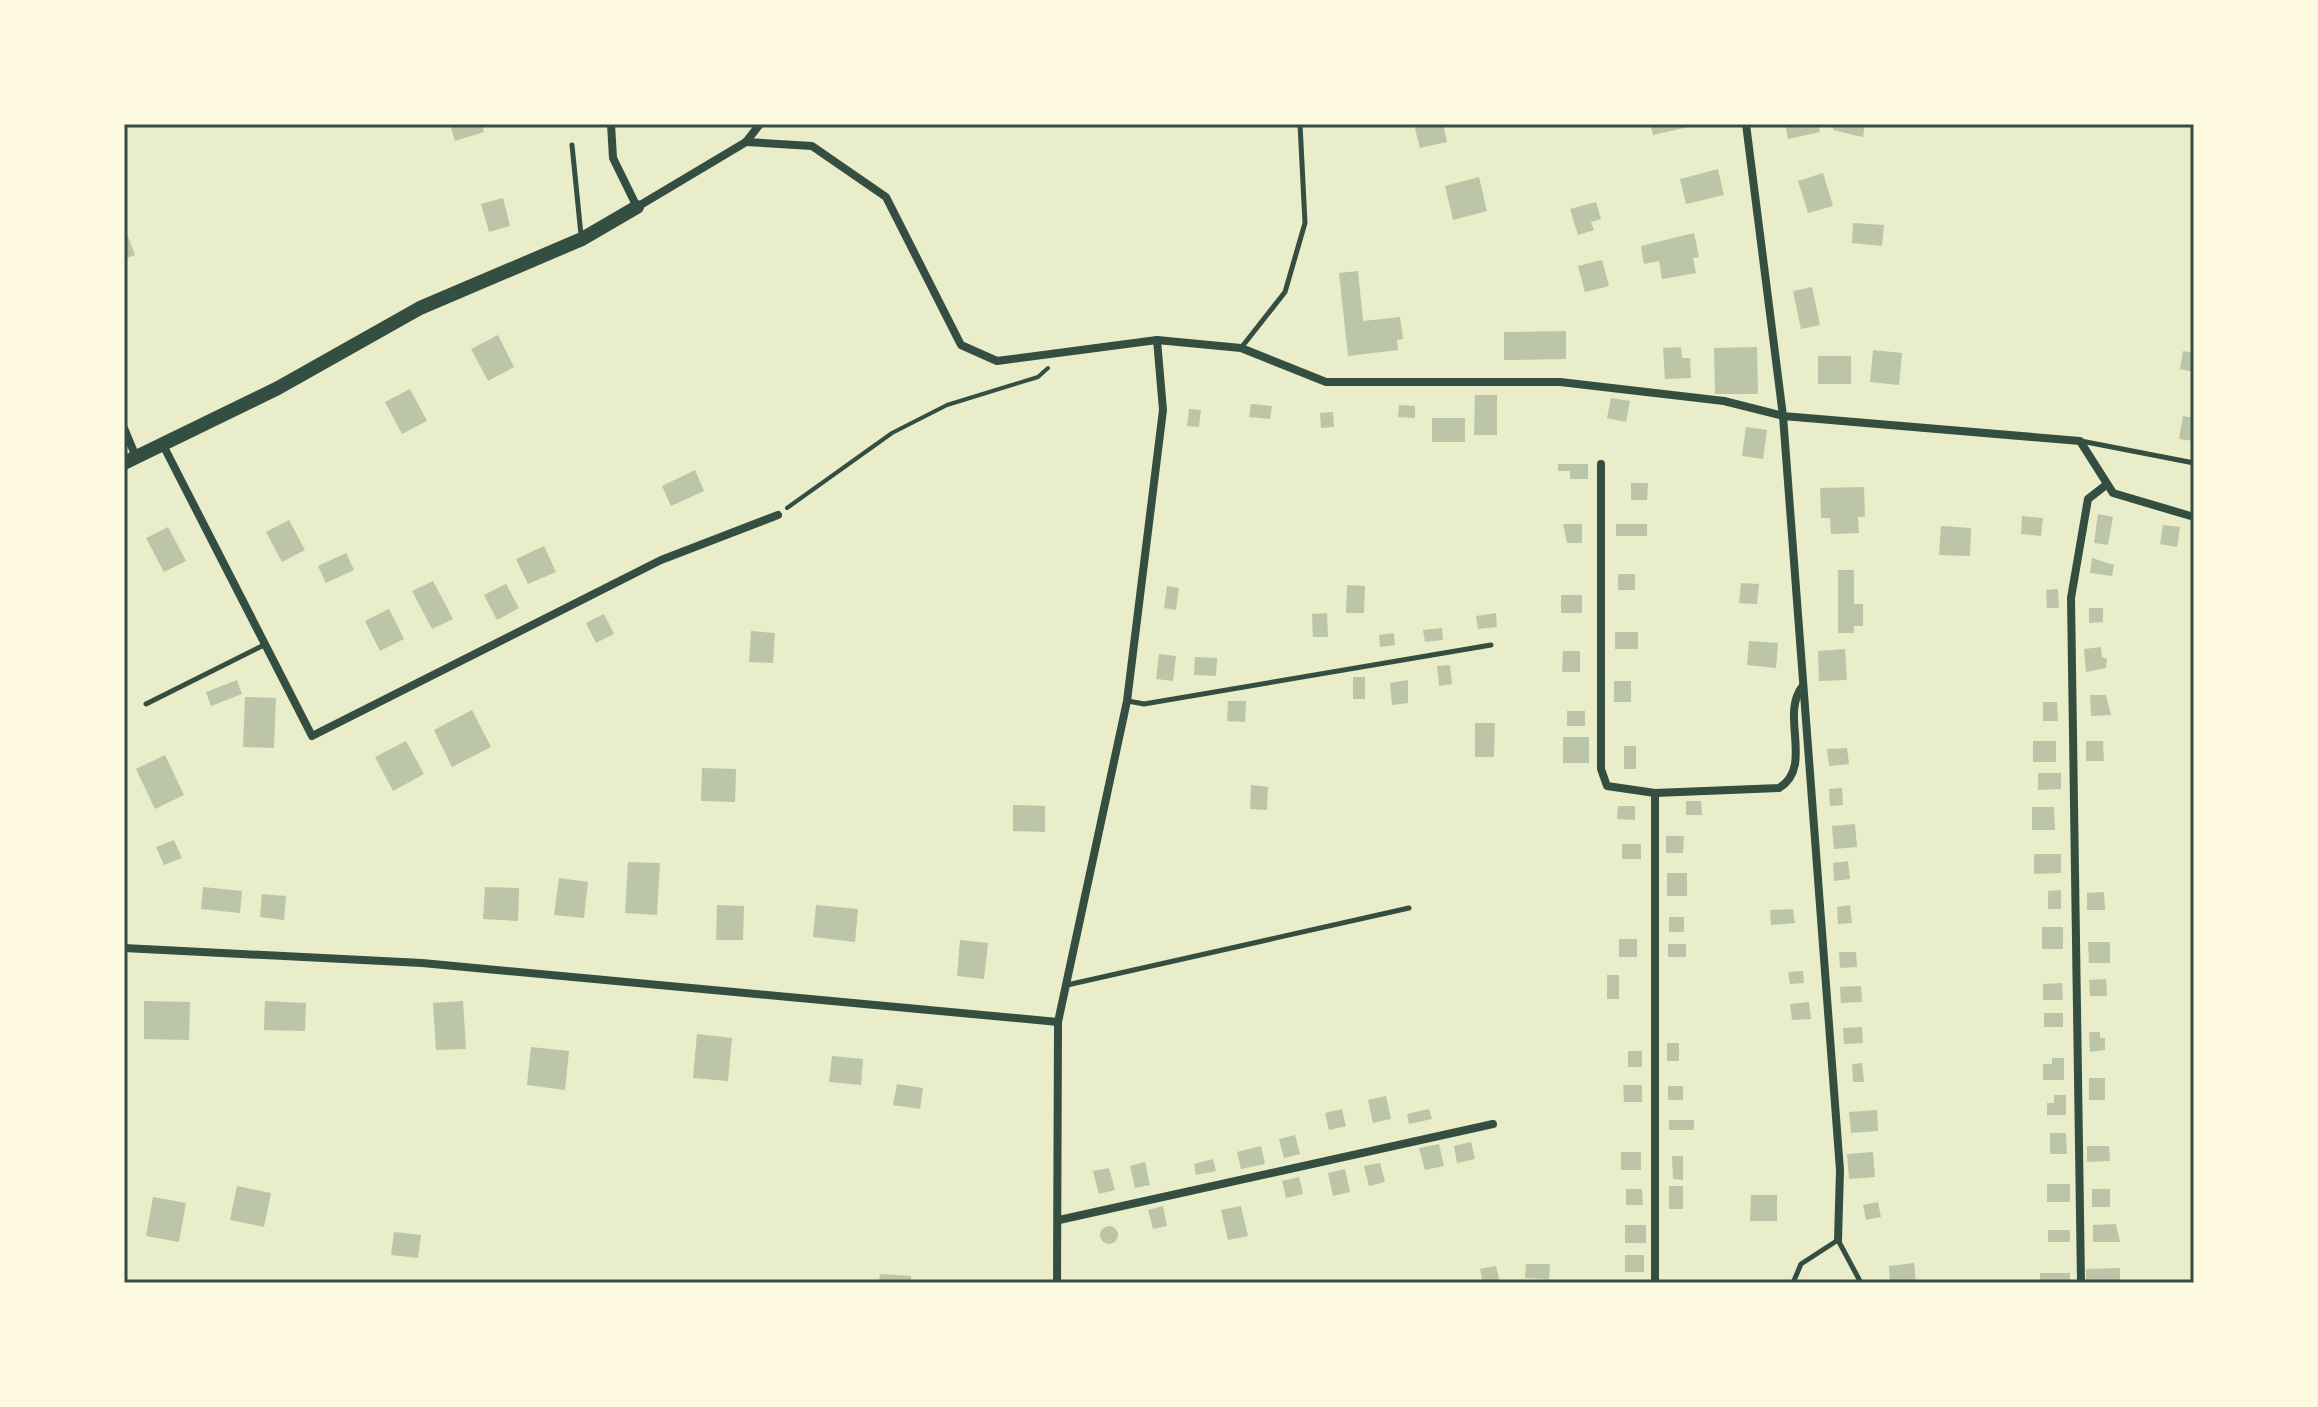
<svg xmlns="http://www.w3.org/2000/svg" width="2318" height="1407" font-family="Mulish,sans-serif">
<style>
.building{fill:#bcc5a7}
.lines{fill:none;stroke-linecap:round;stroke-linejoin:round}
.path{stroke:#344e41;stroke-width:4}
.service{stroke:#344e41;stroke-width:5}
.minor{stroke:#344e41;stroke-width:8}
.tertiary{stroke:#344e41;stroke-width:14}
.neatline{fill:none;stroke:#344e41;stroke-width:3}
</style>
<rect width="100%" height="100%" fill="#e9edc9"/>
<g class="building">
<polygon points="450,124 482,124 484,132 455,141"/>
<polygon points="1443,124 1447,142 1420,148 1414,125"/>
<polygon points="1650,124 1687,124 1688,127 1653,135"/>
<polygon points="1785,124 1818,124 1820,132 1788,139"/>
<polygon points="1834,124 1865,124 1863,137 1833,130"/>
<polygon points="1718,169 1724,195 1686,204 1680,179"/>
<polygon points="1823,173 1833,206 1808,213 1798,181"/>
<polygon points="1479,177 1487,211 1453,220 1445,186"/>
<polygon points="503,198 510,226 489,232 481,204"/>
<polygon points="1596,202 1601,219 1591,222 1594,230 1578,235 1570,209"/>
<polygon points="1853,223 1884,225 1882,246 1852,243"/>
<polygon points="124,226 135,255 124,259"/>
<polygon points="1694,233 1699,257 1693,258 1696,273 1662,279 1659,261 1644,264 1641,246"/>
<polygon points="1602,260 1609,286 1585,292 1578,266"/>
<polygon points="1358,271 1363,321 1400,317 1403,339 1397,340 1398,350 1348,356 1339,273"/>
<polygon points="1812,287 1820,325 1801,329 1793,291"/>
<polygon points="1566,331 1566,359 1504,360 1504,332"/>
<polygon points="498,335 514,367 488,381 471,349"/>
<polygon points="1681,347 1682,358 1690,358 1691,378 1665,379 1663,348"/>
<polygon points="1757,347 1758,394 1715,394 1714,348"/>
<polygon points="1873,350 1902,353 1899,385 1870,382"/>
<polygon points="2183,351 2194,353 2194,372 2180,369"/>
<rect x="1818" y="356" width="33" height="28"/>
<polygon points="410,389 427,421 402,434 385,402"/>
<polygon points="1475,395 1497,395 1497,435 1474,435"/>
<polygon points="1611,398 1630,401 1626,422 1607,418"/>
<polygon points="1251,404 1272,406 1270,419 1249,417"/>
<polygon points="1399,405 1415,406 1415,418 1398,417"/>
<polygon points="1189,409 1201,410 1199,427 1187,426"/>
<polygon points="1333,412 1334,427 1321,428 1320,413"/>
<polygon points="2183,416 2194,418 2194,441 2179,439"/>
<rect x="1432" y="418" width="33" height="24"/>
<polygon points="1746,427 1767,430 1763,459 1742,456"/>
<polygon points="1558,464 1588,464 1588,479 1570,479 1570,471 1558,471"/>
<polygon points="695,470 704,491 671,506 662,486"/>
<polygon points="1631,483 1648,483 1647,500 1631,500"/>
<polygon points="1864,487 1865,517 1858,517 1859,533 1831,534 1830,518 1821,518 1820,488"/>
<polygon points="2098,514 2113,517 2108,545 2094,543"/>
<polygon points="2022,516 2043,518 2041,536 2021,534"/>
<polygon points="289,520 305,550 282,562 266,532"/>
<polygon points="1563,524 1582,524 1582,543 1567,543"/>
<rect x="1616" y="524" width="31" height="12"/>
<polygon points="2163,525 2180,527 2177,547 2160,544"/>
<polygon points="1941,526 1971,528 1970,556 1939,555"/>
<polygon points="168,527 186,561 164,572 146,538"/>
<polygon points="544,546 556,572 528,584 516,559"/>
<polygon points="346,553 354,570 326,583 318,566"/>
<polygon points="2092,558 2114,565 2112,576 2090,573"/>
<polygon points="1838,570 1854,570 1854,604 1863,604 1863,626 1854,626 1854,633 1838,633"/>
<rect x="1618" y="574" width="17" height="16"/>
<polygon points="433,581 453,619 432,629 412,591"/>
<polygon points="1741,583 1759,584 1757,604 1739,603"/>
<polygon points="506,584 519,608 497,620 484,595"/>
<polygon points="1347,585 1365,586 1364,613 1346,613"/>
<polygon points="1167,586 1179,588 1176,610 1164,608"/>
<polygon points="2058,589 2059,608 2047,608 2046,590"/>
<rect x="1561" y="595" width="21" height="18"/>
<polygon points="2089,608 2103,608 2103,622 2089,623"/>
<polygon points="389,609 404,639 380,651 365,621"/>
<polygon points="1327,613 1328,637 1313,637 1312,614"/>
<polygon points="1496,613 1497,627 1478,629 1476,616"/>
<polygon points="604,614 614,634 596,643 586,623"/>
<polygon points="1442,628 1443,640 1425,642 1423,630"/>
<polygon points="751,631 775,633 773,663 749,662"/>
<rect x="1615" y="632" width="23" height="17"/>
<polygon points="1394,633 1395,645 1380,647 1379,635"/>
<polygon points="1749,641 1778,643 1776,668 1747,665"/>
<polygon points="2101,647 2102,657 2107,659 2106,668 2086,672 2084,649"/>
<polygon points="1845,649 1847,680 1819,681 1818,651"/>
<polygon points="1563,651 1580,651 1580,672 1562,672"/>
<polygon points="1159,654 1176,656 1173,681 1156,679"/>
<polygon points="1195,657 1217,658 1216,676 1194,675"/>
<polygon points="1450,665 1452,684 1439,686 1437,666"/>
<rect x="1353" y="677" width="12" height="22"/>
<polygon points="237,680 242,694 211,706 206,692"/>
<polygon points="1408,680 1408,703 1392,705 1390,683"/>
<rect x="1614" y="681" width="17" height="21"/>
<polygon points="2090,695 2106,695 2111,715 2091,716"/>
<polygon points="245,697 276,698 274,748 243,747"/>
<polygon points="1228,701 1246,701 1245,722 1227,721"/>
<polygon points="2043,702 2057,702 2058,721 2043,721"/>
<polygon points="472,710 491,747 452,767 434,730"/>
<rect x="1567" y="711" width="18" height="15"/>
<polygon points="1475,723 1495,723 1494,757 1475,757"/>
<rect x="1563" y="737" width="26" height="26"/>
<polygon points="406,741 424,774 393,791 375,757"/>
<rect x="2033" y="741" width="23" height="21"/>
<polygon points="2086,741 2103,741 2104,761 2086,761"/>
<rect x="1624" y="746" width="12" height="23"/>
<polygon points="1847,748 1849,764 1829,766 1827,749"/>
<polygon points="165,755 184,795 155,809 136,769"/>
<polygon points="702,768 736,769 735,802 701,801"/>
<polygon points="2038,773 2061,773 2061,789 2038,790"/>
<polygon points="1251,785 1268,787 1267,810 1250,809"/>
<polygon points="1842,788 1843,805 1830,806 1829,789"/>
<polygon points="1686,801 1701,801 1702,815 1686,815"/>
<polygon points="1013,805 1045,806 1045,832 1013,831"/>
<polygon points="1618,806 1635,806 1635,820 1617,819"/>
<polygon points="2032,807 2054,807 2055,830 2032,830"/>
<polygon points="1855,824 1857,847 1834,849 1832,826"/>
<polygon points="1666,836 1684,836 1683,853 1666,853"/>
<polygon points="174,840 182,858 164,865 156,847"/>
<rect x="1622" y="844" width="19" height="15"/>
<polygon points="2034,854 2061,854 2061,873 2034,874"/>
<polygon points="1848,861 1850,879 1834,881 1833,863"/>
<polygon points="628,862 660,863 657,915 625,913"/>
<rect x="1667" y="873" width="20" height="23"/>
<polygon points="559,878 588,882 584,918 554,915"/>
<polygon points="203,887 242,891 240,913 201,909"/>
<polygon points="485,887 519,888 518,921 483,919"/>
<polygon points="2061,890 2061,909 2048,909 2048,891"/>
<polygon points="2104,892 2105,910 2087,910 2087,893"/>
<polygon points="262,894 286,896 284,920 260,917"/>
<polygon points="717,905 744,906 743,940 716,940"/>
<polygon points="816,905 858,909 855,942 813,937"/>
<polygon points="1850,905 1852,923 1838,924 1837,907"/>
<polygon points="1793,909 1795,923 1771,925 1770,910"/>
<rect x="1669" y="917" width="15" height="15"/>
<rect x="2042" y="927" width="21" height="22"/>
<rect x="1619" y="939" width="18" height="18"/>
<polygon points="960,940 988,943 984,979 957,976"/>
<polygon points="2088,942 2110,942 2110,963 2089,963"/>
<rect x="1668" y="944" width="18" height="13"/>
<polygon points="1839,952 1856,952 1857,967 1840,968"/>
<polygon points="1803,971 1804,983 1790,984 1788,972"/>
<rect x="1607" y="975" width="12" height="24"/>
<polygon points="2106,979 2107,996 2090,996 2089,980"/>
<polygon points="2062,983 2063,1000 2043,1000 2043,984"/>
<polygon points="1861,986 1862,1002 1841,1003 1840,987"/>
<polygon points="144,1001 190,1002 189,1040 144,1039"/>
<polygon points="265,1001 306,1003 305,1031 264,1030"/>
<polygon points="463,1001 466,1049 436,1050 433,1003"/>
<polygon points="1809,1002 1811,1019 1792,1020 1790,1004"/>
<rect x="2044" y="1013" width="19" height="14"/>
<polygon points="1862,1027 1863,1043 1844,1044 1843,1028"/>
<polygon points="2089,1032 2100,1032 2100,1038 2105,1038 2105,1050 2090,1052"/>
<polygon points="697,1034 732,1038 728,1081 693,1078"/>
<rect x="1667" y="1043" width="12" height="18"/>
<polygon points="531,1047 569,1051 565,1090 527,1085"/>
<rect x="1628" y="1051" width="14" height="16"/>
<polygon points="832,1056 863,1059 861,1085 829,1082"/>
<polygon points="2052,1058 2064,1058 2064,1080 2043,1080 2043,1064 2052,1064"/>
<polygon points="1862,1063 1864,1082 1853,1082 1852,1064"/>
<rect x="2089" y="1078" width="16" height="22"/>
<polygon points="897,1084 923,1088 920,1109 893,1105"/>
<polygon points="1623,1085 1642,1085 1642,1102 1624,1102"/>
<rect x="1668" y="1086" width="15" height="14"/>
<polygon points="2054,1095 2066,1095 2066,1115 2047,1115 2047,1103 2054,1103"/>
<polygon points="1386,1096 1391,1119 1373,1123 1368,1100"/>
<polygon points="1342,1109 1346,1126 1329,1130 1325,1113"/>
<polygon points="1429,1109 1432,1119 1409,1124 1407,1114"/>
<polygon points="1877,1110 1878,1131 1851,1133 1849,1112"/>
<rect x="1669" y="1120" width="25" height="10"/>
<polygon points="2050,1133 2066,1133 2067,1154 2050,1154"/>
<polygon points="1295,1135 1300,1154 1284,1158 1279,1139"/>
<polygon points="1471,1142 1475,1159 1457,1163 1454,1146"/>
<polygon points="1439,1144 1444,1166 1425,1170 1419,1148"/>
<polygon points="1261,1146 1265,1164 1241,1169 1237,1152"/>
<polygon points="2087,1146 2109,1146 2110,1161 2087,1162"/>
<rect x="1621" y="1152" width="20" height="18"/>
<polygon points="1873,1152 1875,1177 1849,1179 1847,1154"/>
<polygon points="1672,1156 1683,1156 1683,1180 1673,1179"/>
<polygon points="1213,1159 1216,1171 1196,1175 1194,1164"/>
<polygon points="1145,1162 1150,1185 1135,1188 1130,1166"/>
<polygon points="1380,1163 1385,1182 1369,1186 1364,1166"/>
<polygon points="1109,1168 1115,1190 1099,1194 1093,1171"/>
<polygon points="1345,1169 1350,1192 1333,1196 1328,1173"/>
<polygon points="1299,1177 1303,1194 1286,1198 1282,1181"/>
<rect x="2047" y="1184" width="23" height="18"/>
<polygon points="237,1186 271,1193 264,1227 230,1220"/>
<rect x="1669" y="1186" width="14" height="23"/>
<polygon points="1626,1189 1642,1189 1643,1205 1626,1205"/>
<rect x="2092" y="1189" width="18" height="18"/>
<polygon points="1751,1195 1777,1195 1777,1221 1750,1221"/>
<polygon points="153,1197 186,1203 179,1242 146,1236"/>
<polygon points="1878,1202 1881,1217 1866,1220 1863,1205"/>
<polygon points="1163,1206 1167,1226 1153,1229 1148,1210"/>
<polygon points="1241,1206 1248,1236 1228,1240 1221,1210"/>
<polygon points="2116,1224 2120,1242 2093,1242 2093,1225"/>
<rect x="1625" y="1225" width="21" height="18"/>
<circle cx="1109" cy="1235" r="9"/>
<rect x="2048" y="1230" width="22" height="12"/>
<polygon points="394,1232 421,1235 418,1258 391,1255"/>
<rect x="1625" y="1255" width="19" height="17"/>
<polygon points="1914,1263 1916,1283 1890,1283 1889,1266"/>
<polygon points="1526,1264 1550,1264 1549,1279 1525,1278"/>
<polygon points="1496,1266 1500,1283 1483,1283 1480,1269"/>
<polygon points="2120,1268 2120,1283 2086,1283 2086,1269"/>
<rect x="2040" y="1273" width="30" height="10"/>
<polygon points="880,1274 911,1276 911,1283 879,1283"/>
</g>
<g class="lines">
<polyline class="path" points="787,508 892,433 947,405 1038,377 1048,368"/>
<g class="service">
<polyline points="572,145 581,235"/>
<polyline points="1241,348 1285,292 1305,223 1300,124"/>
<polyline points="2081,441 2194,463"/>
<polyline points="1128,701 1144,704 1491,645"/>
<polyline points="146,704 266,644"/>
<polyline points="1067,985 1409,908"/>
<polyline points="1793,1283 1801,1264 1838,1240 1861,1283"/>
</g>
<g class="minor">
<polyline points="611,124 613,158 637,207 746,142 760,124"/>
<polyline points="1746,124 1783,416 2080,441 2113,493 2194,517"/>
<polyline points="746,142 812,146 886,197 961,345 997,361 1157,340 1241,348 1326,382 1560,382 1724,401 1783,416 1840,1170 1838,1240"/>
<polyline points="124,428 136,457"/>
<polyline points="163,445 312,736 661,560 778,515"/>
<path d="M 1601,464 L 1601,769 L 1607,786 L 1655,793 L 1779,788 C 1814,767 1780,715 1802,687"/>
<polyline points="124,948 422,963 1058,1022"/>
<polyline points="1059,1220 1493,1124"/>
<polyline points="1057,1283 1058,1022 1127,701 1163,410 1157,340"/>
<polyline points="1655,1283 1655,793"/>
<polyline points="2081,1283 2071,598 2088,499 2106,485"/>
</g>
<polyline class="tertiary" points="124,463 278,388 420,308 582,239 637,207"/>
</g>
<rect width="2318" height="1407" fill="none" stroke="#fefae0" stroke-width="252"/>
<rect x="126" y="126" width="2066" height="1155" class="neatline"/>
</svg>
